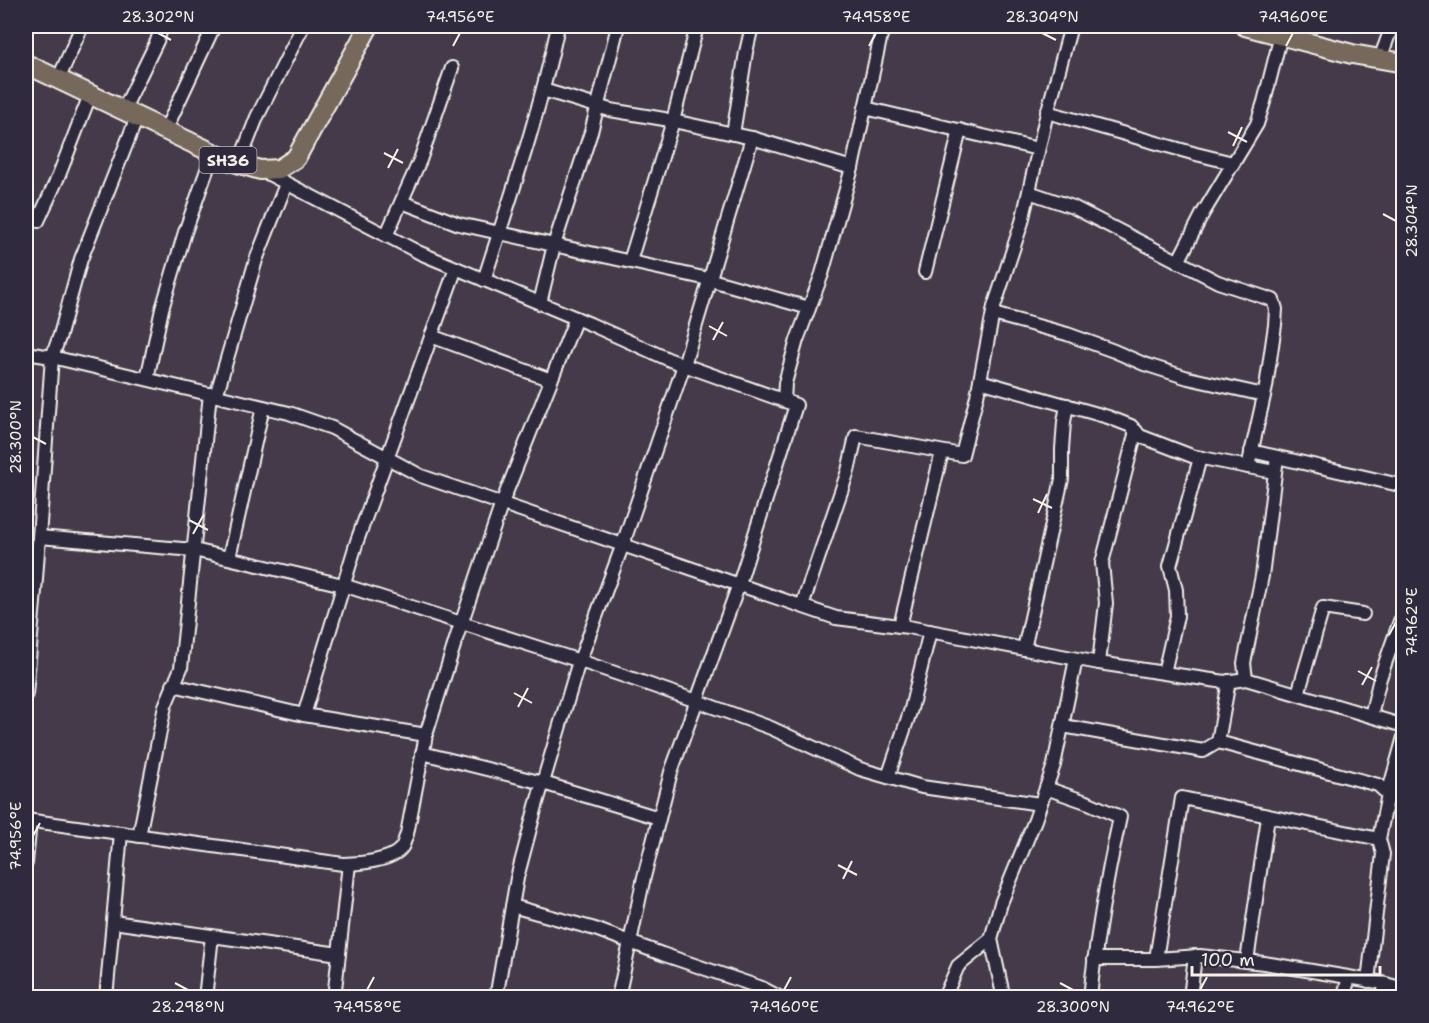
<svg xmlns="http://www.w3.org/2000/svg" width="1429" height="1023" font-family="'Shantell Sans',sans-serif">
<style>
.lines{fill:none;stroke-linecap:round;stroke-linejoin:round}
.minor-casing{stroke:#f4f1e8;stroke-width:16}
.highway-casing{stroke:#f4f1e8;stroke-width:22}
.minor{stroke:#2f2a3d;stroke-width:12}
.highway{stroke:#76695c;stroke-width:18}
.ticks{fill:none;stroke:#f4f1e8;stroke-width:2}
.labels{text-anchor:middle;stroke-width:5;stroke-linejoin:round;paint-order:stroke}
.shield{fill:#2f2a3d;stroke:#b9b5b5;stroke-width:1.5}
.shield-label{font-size:16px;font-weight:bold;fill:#f4f1e8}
.neatline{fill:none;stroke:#f4f1e8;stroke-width:2}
.ticks-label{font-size:15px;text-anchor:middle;fill:#f4f1e8}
</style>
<rect width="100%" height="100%" fill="#453a4a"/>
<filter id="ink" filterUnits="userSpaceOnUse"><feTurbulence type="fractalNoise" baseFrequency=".0167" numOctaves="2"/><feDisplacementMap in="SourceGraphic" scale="12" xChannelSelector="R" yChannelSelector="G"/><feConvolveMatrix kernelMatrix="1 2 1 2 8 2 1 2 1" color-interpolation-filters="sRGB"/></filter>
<g filter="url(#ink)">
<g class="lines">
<g class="minor-casing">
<g id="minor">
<polyline points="1380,59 1392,26"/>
<polyline points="58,80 82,26"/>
<polyline points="543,90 610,110 664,119 752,138 852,168"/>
<polyline points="865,108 1038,149"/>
<polyline points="123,111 157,41 162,26"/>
<polyline points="1047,112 1196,154 1233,163"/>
<polyline points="165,131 214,26"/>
<polyline points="733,134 746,52 752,26"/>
<polyline points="239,163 257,117 303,26"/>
<polyline points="261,170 420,253 590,324 670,360 796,405 739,584 671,772 644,877 618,998"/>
<polyline points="1029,192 1073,207 1218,282 1273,300 1276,309 1275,325 1266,387 1248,467"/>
<polyline points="402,202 459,224 708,279 809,308"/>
<polyline points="38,221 59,175 90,95"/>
<polyline points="386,236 420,160 452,68"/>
<polyline points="630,261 673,121 697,26"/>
<polyline points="1178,262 1203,213 1257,124 1264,102 1281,35"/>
<polyline points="925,272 960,130"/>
<path d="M 484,280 C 511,196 540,112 558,26"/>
<polyline points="540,303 554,245 591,132 618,26"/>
<polyline points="993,314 1067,334 1114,351 1144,364 1188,378 1264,395"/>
<polyline points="431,336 551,380"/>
<polyline points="26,353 52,357 289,413 332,428 421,476 836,618 908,627 1099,663 1164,673 1225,682 1246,679 1404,726"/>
<polyline points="147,379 162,309 185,232 213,153"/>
<polyline points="980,381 1108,417 1131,426 1140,436 1192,456 1274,472"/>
<polyline points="216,396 256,260 286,184"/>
<polyline points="784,401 785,383 797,340 822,274 852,168 883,26"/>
<polyline points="1251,451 1404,486"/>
<polyline points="39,537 194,550 343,585 580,661 697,701 771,728 860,769 922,787 1040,804"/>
<polyline points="229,558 263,407"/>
<polyline points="802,606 848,471 856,436 962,455 977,396 994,307 1022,222 1045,121 1071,26"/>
<polyline points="900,626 942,452"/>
<polyline points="1024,649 1062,479 1062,449 1064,422 1067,405"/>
<polyline points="1099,663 1106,603 1102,563 1136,431"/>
<polyline points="1164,673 1177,616 1176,590 1170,566 1200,458"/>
<polyline points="1246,679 1244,663 1262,576 1277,457"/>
<polyline points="1229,681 1218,742 1378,785 1390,796 1404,800"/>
<polyline points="173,685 304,715 426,735"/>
<polyline points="26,694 36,579 52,357 60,335 81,259 137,117"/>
<polyline points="1298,694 1323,608 1363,614"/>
<polyline points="304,715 357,541 456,268"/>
<polyline points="1371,716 1380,678 1400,621"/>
<polyline points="1063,726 1203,751 1218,742"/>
<polyline points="422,753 543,783 659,818"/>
<polyline points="888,777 911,709 930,631"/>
<path d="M 1046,788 L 1089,803 L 1120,817 C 1107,877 1096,936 1090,998"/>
<path d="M 26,820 L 343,864 C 358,864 393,861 402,847 C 404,844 405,838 407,834 L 426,735 L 457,636 L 502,503 L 576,318"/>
<polyline points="139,836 165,706 181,668 210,394"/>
<polyline points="26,863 30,821"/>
<polyline points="512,906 595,929 662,954 762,988 781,998"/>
<polyline points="113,922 339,954"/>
<polyline points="991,939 1002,990 1001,998"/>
<polyline points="1094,959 1156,959 1200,956 1264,963 1378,982 1404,989"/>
<polyline points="1156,959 1182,798 1379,839"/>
<polyline points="1247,961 1268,817"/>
<polyline points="1368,981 1383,854 1379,839 1388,794 1404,737"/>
<polyline points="106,998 121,833"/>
<polyline points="205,998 212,936"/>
<polyline points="334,998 349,864"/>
<polyline points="496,998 517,878 536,806 577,668 623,544 684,365 752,138"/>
<polyline points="944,998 958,966 991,939 1001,903 1035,820 1054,765 1076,659"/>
<polyline points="1190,998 1195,956"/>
<polyline points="1343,998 1349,978"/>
<polyline points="1382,998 1386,984"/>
</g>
</g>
<g class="highway-casing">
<g id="highway">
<polyline points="1245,26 1352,54 1404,63"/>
<polyline points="26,64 230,161 260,170 279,169 296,158 369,26"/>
</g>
</g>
<use href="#minor" class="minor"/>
<use href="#highway" class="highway"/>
</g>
</g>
<path class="ticks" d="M 158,33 L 171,40M 1042,33 L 1056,40M 453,46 L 460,33M 869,46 L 876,33M 1286,46 L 1293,33M 1228,132 L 1247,142M 1233,146 L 1242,127M 384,153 L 403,163M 388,168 L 398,149M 1383,214 L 1396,221M 709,326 L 727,336M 713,340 L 723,322M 33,437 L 46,444M 1033,499 L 1052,508M 1038,513 L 1047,494M 189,520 L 208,530M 193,534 L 203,516M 1389,635 L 1396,622M 1358,671 L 1376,681M 1362,685 L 1372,667M 514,693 L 532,703M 518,707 L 528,688M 33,836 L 40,823M 838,865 L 857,875M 843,879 L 852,861M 175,983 L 188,990M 1060,983 L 1073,990M 367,990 L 374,977M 784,990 L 791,977M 1200,990 L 1207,977"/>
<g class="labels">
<rect class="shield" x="199.5" y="147" width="57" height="26" rx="4.5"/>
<g class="shield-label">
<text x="228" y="166">SH36</text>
</g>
</g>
<rect width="1429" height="1023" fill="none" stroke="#2f2a3d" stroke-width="66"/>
<path d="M1192 966v9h188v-9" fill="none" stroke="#f4f1e8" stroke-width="3"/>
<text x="1201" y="966" font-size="18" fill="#f4f1e8" stroke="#2f2a3d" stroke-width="4.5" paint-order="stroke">100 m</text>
<rect x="33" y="33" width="1363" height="957" class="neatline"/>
<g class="ticks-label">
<text x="158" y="22">28.302°N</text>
<text x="460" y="22">74.956°E</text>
<text x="876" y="22">74.958°E</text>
<text x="1042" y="22">28.304°N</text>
<text x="1293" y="22">74.960°E</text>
<text transform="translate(1412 221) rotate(-90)" y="5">28.304°N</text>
<text transform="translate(16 437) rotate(-90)" y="5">28.300°N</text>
<text transform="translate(1412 622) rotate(-90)" y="5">74.962°E</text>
<text transform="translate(16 836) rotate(-90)" y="5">74.956°E</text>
<text x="188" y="1012">28.298°N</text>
<text x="367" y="1012">74.958°E</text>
<text x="784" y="1012">74.960°E</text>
<text x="1073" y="1012">28.300°N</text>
<text x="1200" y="1012">74.962°E</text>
</g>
</svg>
